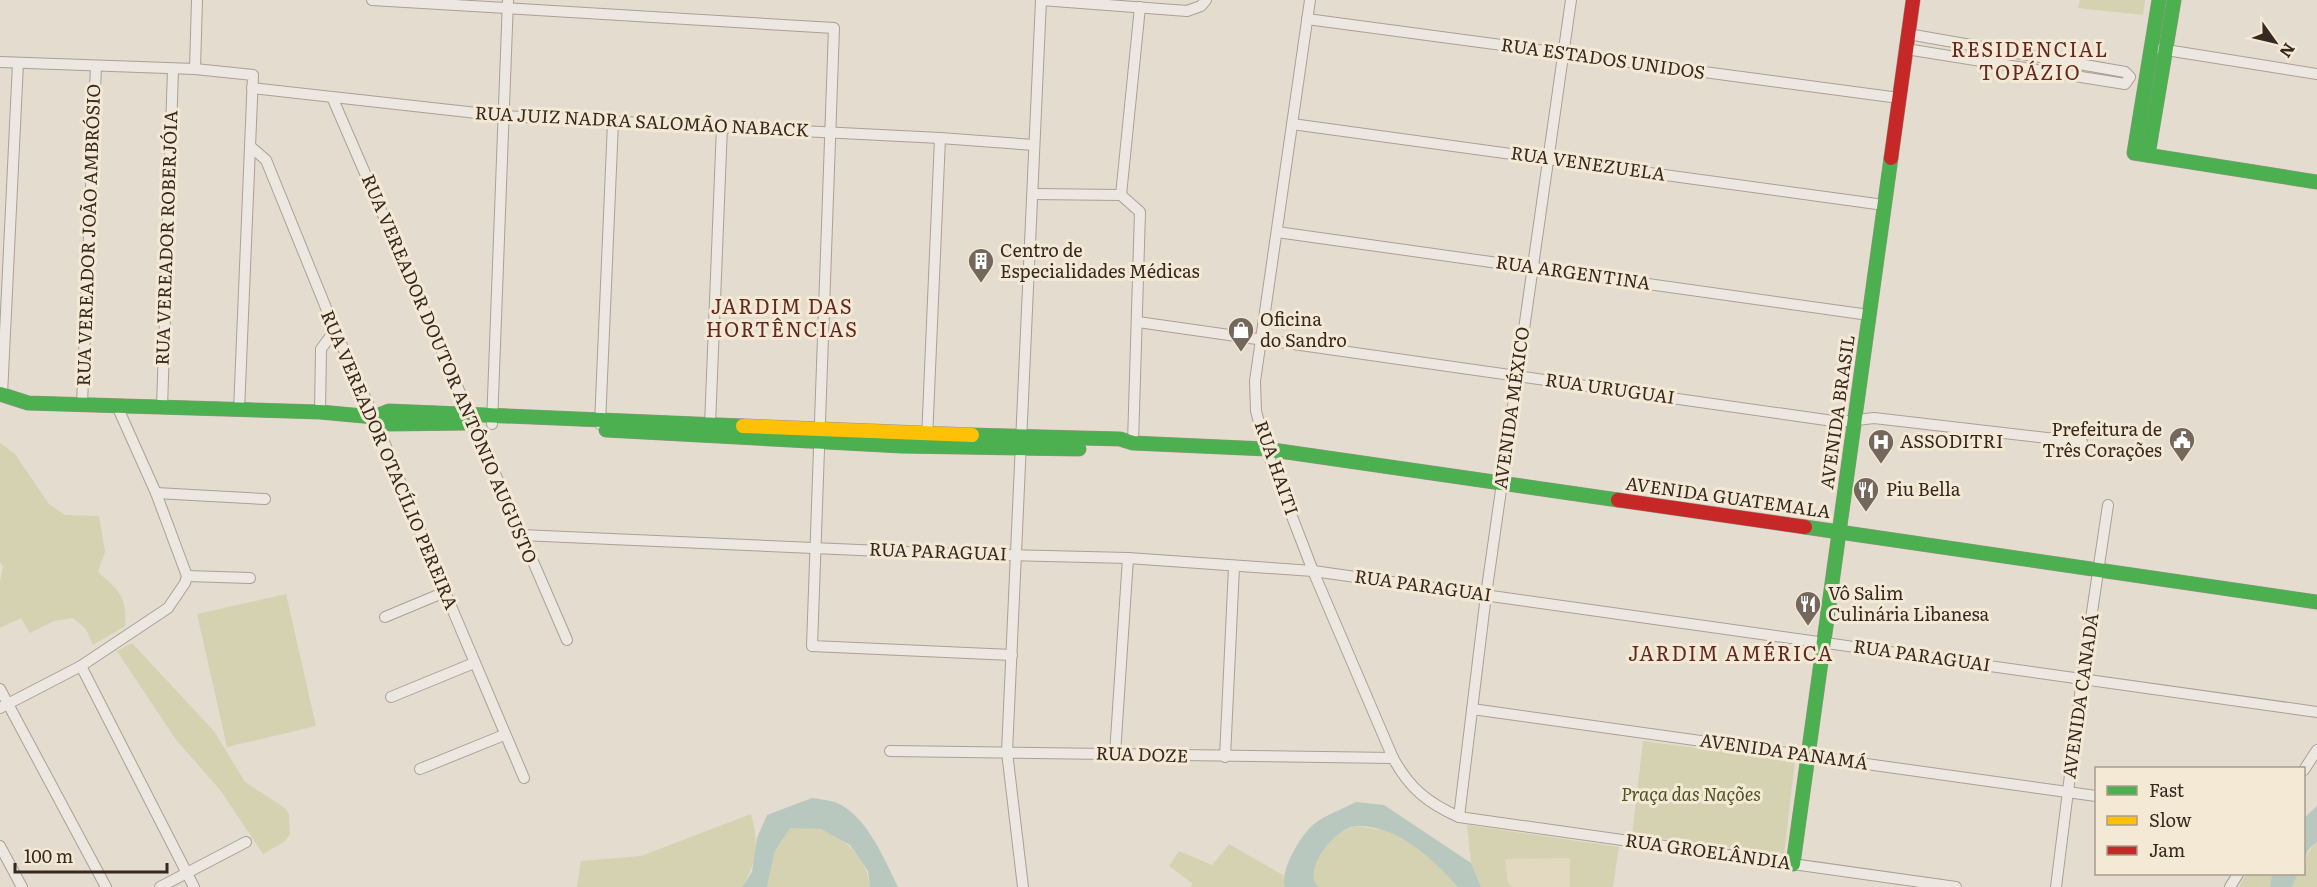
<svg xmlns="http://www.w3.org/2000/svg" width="2317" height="887" font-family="Literata,serif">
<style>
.farmland{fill:#e3d9c0}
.green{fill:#d5d2b1}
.water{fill:#b9c8be}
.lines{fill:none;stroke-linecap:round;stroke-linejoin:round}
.street-casing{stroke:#a9a198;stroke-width:12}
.fast-casing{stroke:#999187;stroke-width:15}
.slow-casing{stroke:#999187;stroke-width:15}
.jam-casing{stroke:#999187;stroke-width:15}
.street{stroke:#ece7e0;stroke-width:10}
.fast{stroke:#4caf50;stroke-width:14}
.slow{stroke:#ffc107;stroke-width:14}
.jam{stroke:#c62828;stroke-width:14}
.labels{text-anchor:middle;stroke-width:6;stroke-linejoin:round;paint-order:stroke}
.street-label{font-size:18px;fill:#382920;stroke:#f4e9d5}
.poi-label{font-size:18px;fill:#382920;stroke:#f4e9d5;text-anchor:start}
.park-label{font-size:18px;font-style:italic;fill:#4c5327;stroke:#f4e9d5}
.neighbourhood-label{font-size:20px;letter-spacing:1.5px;fill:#632921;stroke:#f4e9d5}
</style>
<rect width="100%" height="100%" fill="#e4dcce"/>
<polygon class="farmland" points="1570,858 1570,887 1513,887 1509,883 1505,859"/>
<g class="green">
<polygon points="2080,0 2145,0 2143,15 2078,8"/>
<path d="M 0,443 L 15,454 L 49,504 L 65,515 L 99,516 L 105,552 L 98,572 C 119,591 127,595 125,626 L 93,645 L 86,629 L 73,618 L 54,621 L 30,633 L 21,618 L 0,628 L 0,582 L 3,566 L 0,562 Z"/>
<polygon points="286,594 316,726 227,747 197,614"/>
<polygon points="132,643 214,731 245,782 285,808 289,815 290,834 284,842 263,854 221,791 177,741 117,651"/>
<polygon points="1643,741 1795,761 1784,854 1632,835"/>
<path d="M 751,814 C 759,843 758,861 742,887 L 577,887 L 581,861 L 641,856 Z"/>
<polygon points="1467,825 1619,847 1613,887 1570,887 1570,858 1505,859 1508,883 1513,887 1481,887 1471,863"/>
<path d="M 1355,826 C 1366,828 1378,829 1388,831 C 1412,837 1442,869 1458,887 L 1319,887 C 1302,872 1327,845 1338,835 C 1343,831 1350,829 1355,826 Z"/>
<path d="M 789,828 C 800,828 814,827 823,830 C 848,840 867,860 870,887 L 767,887 L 775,851 Z"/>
<path d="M 2317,842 L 2317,887 L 2292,887 L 2298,874 L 2304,874 C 2304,859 2307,852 2317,842 Z"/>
<polygon points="1229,844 1283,875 1285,887 1191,887 1192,883 1169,866 1179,851 1212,865"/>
<polygon points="2246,874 2272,874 2270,887 2239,887"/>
</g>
<g class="water">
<path d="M 812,798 C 819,799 828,800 835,802 C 867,815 884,859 898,887 L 870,887 L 868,871 L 850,845 L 821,829 L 790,828 L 775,851 L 767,887 L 742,887 L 752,872 L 757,838 L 767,815 Z"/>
<path d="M 1356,802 L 1384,805 L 1471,863 L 1481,887 L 1458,887 C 1431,858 1400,826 1357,826 C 1338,826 1300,870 1319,887 L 1285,887 C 1279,872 1301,834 1314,824 C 1325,815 1343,809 1356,802 Z"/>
<polygon points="2317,806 2317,842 2308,850 2304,861 2304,818"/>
<polygon points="2272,874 2298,874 2292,887 2270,887"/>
</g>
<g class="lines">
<g class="street-casing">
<g id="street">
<polyline points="372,0 834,28 812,646 1012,655"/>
<polyline points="1041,0 1187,11 1201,6 1206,0"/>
<path d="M 1310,0 L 1255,381 L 1256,411 L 1266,449 L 1313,571 L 1393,758 C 1410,789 1428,803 1459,817 L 1956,887"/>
<polyline points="1307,19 1899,98"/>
<polyline points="1906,49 2125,84 2130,77 2125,72 1908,34"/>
<polyline points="2160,49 2317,74"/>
<polyline points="0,62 195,69 253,75 239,411"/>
<polyline points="195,69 197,0"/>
<polyline points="252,88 504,116 940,138 1034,145"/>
<polyline points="332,97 567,640"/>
<polyline points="1292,124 1884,205"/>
<polyline points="251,147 266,160 335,330 374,417 445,592 524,778"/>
<polyline points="1033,194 1121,195"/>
<polyline points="1121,195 1140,212 1133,443"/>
<polyline points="1121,195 1140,7"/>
<polyline points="1277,232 1869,315"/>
<polyline points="1138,322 1840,422 1874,418 2082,442"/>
<polyline points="2,395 18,63"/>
<polyline points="82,404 96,66"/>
<polyline points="162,408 173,69"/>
<polyline points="320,412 321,349 335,330"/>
<polyline points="492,424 508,0"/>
<polyline points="600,424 613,122"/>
<polyline points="710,425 722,126"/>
<polyline points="927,439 940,138"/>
<polyline points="156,493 265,499"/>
<polyline points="521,535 927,553 1128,558 1313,571 2317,712"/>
<polyline points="187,576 250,578"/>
<polyline points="385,617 445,592"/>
<polyline points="81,666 194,887"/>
<polyline points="0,689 106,887"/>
<polyline points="391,697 474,663"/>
<polyline points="0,708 81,666 168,608 185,583 187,576 156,493 117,406"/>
<polyline points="1472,709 2096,796"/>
<polyline points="890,751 1393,758"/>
<polyline points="1115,754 1128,558"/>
<polyline points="1225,757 1234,567"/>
<polyline points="420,769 504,735"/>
<polyline points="2304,770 2317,750"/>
<polyline points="1459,817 1486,595 1571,0"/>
<polyline points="0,846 22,887"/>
<polyline points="160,887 246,842"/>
<polyline points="1023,887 1007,752 1041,0"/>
<polyline points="2056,887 2082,679 2108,505"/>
<polyline points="2230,887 2238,874"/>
</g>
</g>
<g class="fast-casing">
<g id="fast">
<polyline points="2159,0 2134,153 2317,182"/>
<polyline points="2148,155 2174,0"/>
<polyline points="0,394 28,403 320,412 374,417 390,424 468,423"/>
<polyline points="374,417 389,411 743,426"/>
<polyline points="606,430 901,446 1079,449"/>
<polyline points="972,435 1120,439 1133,443 1266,449 1618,500"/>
<polyline points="1805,527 2317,602"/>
<polyline points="1793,864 1891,158"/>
</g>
</g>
<g class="slow-casing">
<polyline id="slow" points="743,426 972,435"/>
</g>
<g class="jam-casing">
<g id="jam">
<polyline points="1891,158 1913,0"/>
<polyline points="1618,500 1805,527"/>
</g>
</g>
<use href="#street" class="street"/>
<use href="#fast" class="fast"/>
<use href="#slow" class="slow"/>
<use href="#jam" class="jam"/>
</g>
<defs>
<g id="building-pin" transform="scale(1.35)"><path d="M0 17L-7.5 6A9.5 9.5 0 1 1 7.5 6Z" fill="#74685d" stroke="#f4e9d5"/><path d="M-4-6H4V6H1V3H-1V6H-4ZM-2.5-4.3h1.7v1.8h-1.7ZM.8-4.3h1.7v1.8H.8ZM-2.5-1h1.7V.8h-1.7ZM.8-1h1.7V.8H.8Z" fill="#fff"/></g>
<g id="shop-pin" transform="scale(1.35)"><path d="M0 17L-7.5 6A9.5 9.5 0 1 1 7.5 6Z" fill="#74685d" stroke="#f4e9d5"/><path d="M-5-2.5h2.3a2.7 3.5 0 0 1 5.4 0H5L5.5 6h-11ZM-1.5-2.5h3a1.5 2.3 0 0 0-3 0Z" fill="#fff"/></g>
<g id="civic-pin" transform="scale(1.35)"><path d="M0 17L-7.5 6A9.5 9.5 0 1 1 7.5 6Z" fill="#74685d" stroke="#f4e9d5"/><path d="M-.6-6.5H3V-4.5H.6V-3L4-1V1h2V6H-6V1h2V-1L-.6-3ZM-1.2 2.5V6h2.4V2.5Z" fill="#fff"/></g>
<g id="hospital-pin" transform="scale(1.35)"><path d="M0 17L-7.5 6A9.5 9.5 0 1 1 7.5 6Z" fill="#74685d" stroke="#f4e9d5"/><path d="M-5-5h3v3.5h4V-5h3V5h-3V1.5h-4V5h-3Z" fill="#fff"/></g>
<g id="restaurant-pin" transform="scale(1.35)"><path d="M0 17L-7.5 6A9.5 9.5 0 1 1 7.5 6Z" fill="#74685d" stroke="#f4e9d5"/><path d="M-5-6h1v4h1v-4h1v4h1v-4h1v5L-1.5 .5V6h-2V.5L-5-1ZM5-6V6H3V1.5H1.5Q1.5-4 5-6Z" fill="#fff"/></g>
</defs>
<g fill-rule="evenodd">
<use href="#building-pin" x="981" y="261"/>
<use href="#shop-pin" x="1241" y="330"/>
<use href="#civic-pin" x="2182" y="440"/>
<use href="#hospital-pin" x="1881" y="442"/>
<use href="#restaurant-pin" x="1866" y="490"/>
<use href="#restaurant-pin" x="1808" y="604"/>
</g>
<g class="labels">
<g class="street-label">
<text transform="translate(1603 59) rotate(8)" y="6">RUA ESTADOS UNIDOS</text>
<text transform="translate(642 122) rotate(3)" y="6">RUA JUIZ NADRA SALOMÃO NABACK</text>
<text transform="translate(1588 164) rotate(8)" y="6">RUA VENEZUELA</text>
<text transform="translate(89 235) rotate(-88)" y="6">RUA VEREADOR JOÃO AMBRÓSIO</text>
<text transform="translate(167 238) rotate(-88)" y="6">RUA VEREADOR ROBERJÓIA</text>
<text transform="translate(1573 273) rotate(8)" y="6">RUA ARGENTINA</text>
<text transform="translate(449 369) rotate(67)" y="6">RUA VEREADOR DOUTOR ANTÔNIO AUGUSTO</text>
<text transform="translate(1610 389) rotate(8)" y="6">RUA URUGUAI</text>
<text transform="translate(1512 408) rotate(-82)" y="6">AVENIDA MÉXICO</text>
<text transform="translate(1838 412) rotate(-82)" y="6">AVENIDA BRASIL</text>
<text transform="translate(389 460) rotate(67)" y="6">RUA VEREADOR OTACÍLIO PEREIRA</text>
<text transform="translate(1276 468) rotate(71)" y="6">RUA HAITI</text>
<text transform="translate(1728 498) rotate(8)" y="6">AVENIDA GUATEMALA</text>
<text transform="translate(938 552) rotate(2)" y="6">RUA PARAGUAI</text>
<text transform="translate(1423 586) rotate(8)" y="6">RUA PARAGUAI</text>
<text transform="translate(1922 656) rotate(8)" y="6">RUA PARAGUAI</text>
<text transform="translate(2081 696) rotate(-82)" y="6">AVENIDA CANADÁ</text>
<text transform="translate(1784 752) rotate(8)" y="6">AVENIDA PANAMÁ</text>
<text transform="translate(1142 755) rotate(2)" y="6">RUA DOZE</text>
<text transform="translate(1708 852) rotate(8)" y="6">RUA GROELÂNDIA</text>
</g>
<g class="poi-label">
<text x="1000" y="257">Centro de<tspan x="1000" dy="21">Especialidades Médicas</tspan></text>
<text x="1260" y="326">Oficina<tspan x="1260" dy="21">do Sandro</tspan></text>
<text x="2162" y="436" text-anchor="end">Prefeitura de<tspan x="2162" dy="21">Três Corações</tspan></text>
<text x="1900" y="448">ASSODITRI</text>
<text x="1886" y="496">Piu Bella</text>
<text x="1828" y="600">Vô Salim<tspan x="1828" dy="21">Culinária Libanesa</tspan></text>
</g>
<g class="park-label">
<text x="1691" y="801">Praça das Nações</text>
</g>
<g class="neighbourhood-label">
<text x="2030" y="57">RESIDENCIAL<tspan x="2030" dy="23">TOPÁZIO</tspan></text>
<text x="782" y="314">JARDIM DAS<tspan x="782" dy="23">HORTÊNCIAS</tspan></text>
<text x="1731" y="661">JARDIM AMÉRICA</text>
</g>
</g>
<rect x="2095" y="767" width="210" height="108" fill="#f4e9d5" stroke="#a99c8d" stroke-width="1.5"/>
<rect x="2107" y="786" width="30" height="9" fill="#4caf50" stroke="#a99c8d" stroke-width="1.5"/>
<text x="2149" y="797" font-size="18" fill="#382920">Fast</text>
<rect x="2107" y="816" width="30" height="9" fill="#ffc107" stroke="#a99c8d" stroke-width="1.5"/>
<text x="2149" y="827" font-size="18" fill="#382920">Slow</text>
<rect x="2107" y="846" width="30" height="9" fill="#c62828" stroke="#a99c8d" stroke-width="1.5"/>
<text x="2149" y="857" font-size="18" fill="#382920">Jam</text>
<g transform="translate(2275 42) rotate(124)" stroke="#f4e9d5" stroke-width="4.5" paint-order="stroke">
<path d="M0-4.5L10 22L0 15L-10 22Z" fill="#382920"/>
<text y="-9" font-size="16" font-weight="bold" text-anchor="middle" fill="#382920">N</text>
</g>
<path d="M15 863v9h152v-9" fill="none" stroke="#382920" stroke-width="3"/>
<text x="24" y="863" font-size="18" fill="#382920" stroke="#f4e9d5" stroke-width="4.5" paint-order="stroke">100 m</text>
</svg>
